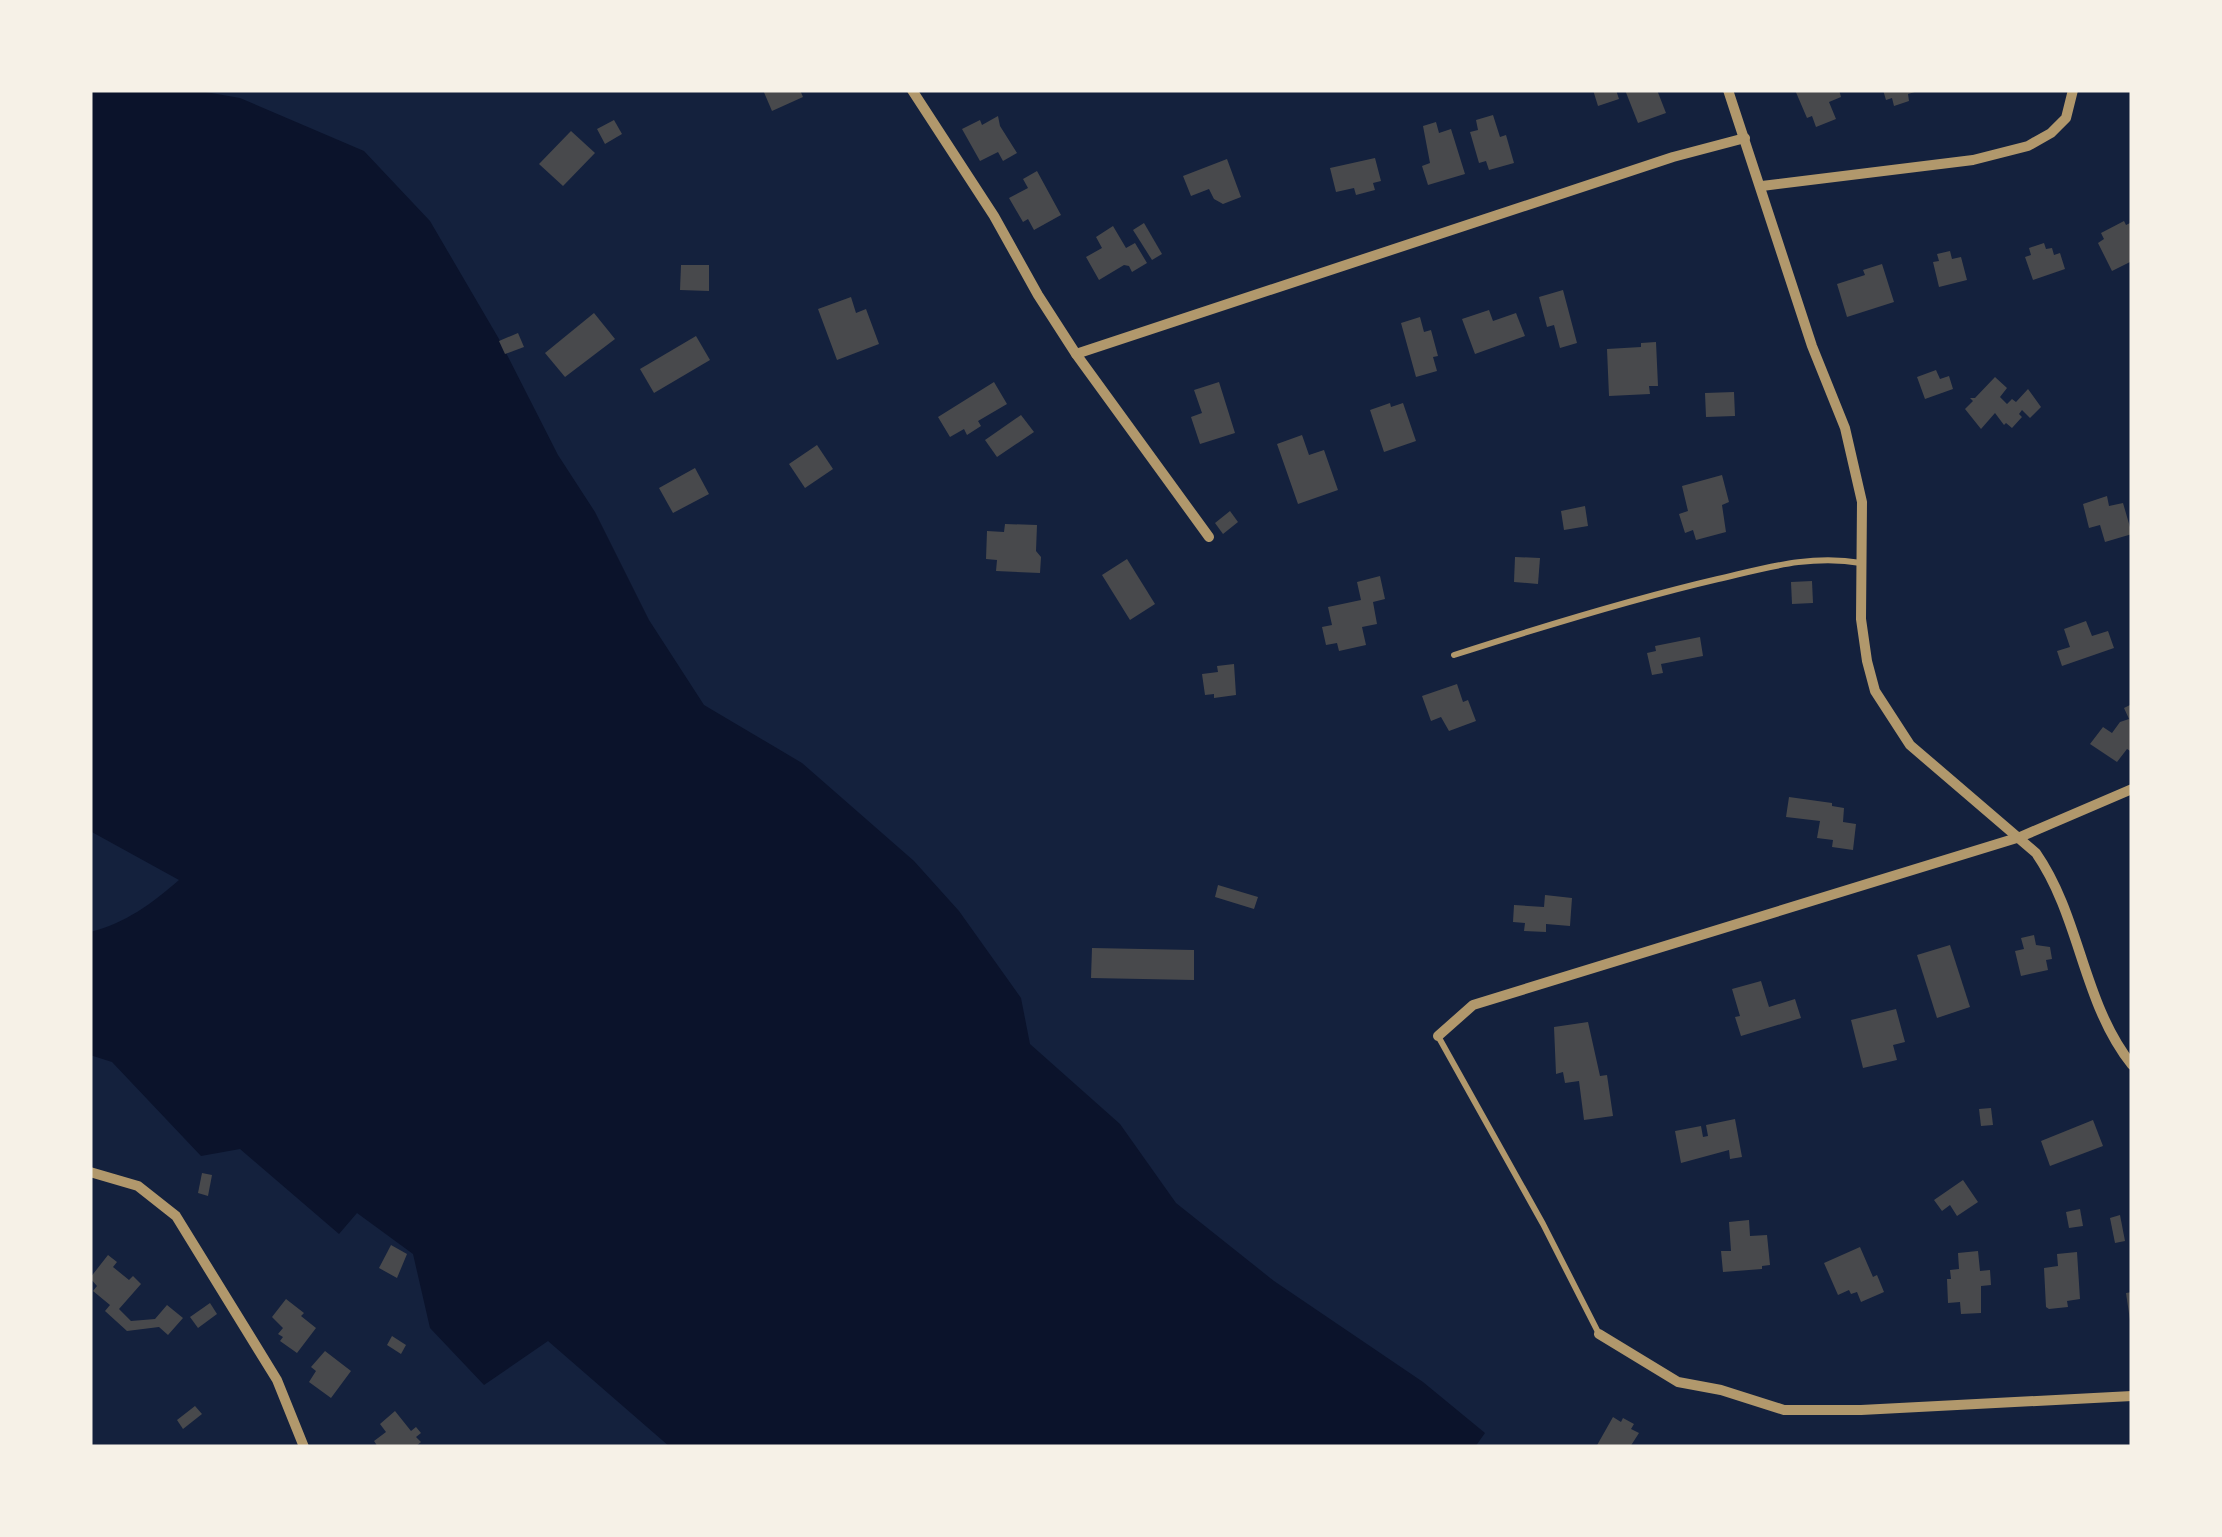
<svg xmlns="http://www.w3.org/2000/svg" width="2222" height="1537" font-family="Lato,sans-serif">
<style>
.water{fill:#0b132b}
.building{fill:#48494c}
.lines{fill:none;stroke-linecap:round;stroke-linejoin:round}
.service{stroke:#b1986c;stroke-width:6}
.minor{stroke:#b1986c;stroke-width:10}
</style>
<rect width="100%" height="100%" fill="#14213d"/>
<path class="water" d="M 90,90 L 194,90 L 240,98 L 364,151 L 430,221 L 499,339 L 558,455 L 595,512 L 649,620 L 704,705 L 802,763 L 914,861 L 959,911 L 1021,998 L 1030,1044 L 1120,1124 L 1176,1203 L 1274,1281 L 1423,1382 L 1485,1433 L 1475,1447 L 670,1447 L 548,1341 L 484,1385 L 430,1328 L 413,1254 L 357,1213 L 339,1234 L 240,1149 L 201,1156 L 112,1062 L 90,1055 L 90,932 C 126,923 151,904 179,880 L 90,831 Z"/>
<g class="building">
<polygon points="763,90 800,90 803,97 772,111"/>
<polygon points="1593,90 1616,90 1619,99 1598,106"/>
<polygon points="1625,90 1657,90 1666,113 1638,123"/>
<polygon points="1795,90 1839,90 1841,97 1829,102 1836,119 1816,127 1812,116 1807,118"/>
<polygon points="1883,90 1917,90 1918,91 1908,94 1909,101 1894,106 1892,98 1886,100"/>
<polygon points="1493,115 1500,137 1506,135 1514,163 1489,170 1486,161 1479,163 1470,132 1478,130 1476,120"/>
<polygon points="998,116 1000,126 1017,153 1003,161 998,152 980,161 962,129 980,120 982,125"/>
<polygon points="614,120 622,134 605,144 597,129"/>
<polygon points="1436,122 1439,133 1451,129 1465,174 1428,185 1422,166 1430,163 1423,126"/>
<polygon points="571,131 595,153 563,186 539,164"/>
<polygon points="1375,158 1381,181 1373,183 1375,190 1356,195 1354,188 1336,192 1330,168"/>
<polygon points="1227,159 1241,197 1223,204 1214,199 1209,189 1191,196 1183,176"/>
<polygon points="1037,171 1061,215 1034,230 1028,219 1023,222 1009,198 1028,188 1023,179"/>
<polygon points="2124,221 2126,225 2132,222 2132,261 2112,271 2098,243 2104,239 2101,233"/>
<polygon points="1144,223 1162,254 1152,260 1133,230"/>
<polygon points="1113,226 1126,248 1135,243 1147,263 1132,272 1129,266 1124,265 1099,280 1086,257 1102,248 1096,237"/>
<polygon points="2044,243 2046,249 2052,248 2054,255 2060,253 2065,269 2033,280 2025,257 2031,255 2029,248"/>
<polygon points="1950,251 1952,259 1961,257 1967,280 1939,287 1933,262 1939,261 1937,254"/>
<polygon points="1882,264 1894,302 1847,317 1837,284 1865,275 1863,270"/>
<polygon points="681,265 709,265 709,291 680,290"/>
<polygon points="1563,290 1577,343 1560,348 1554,325 1547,327 1539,297"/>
<polygon points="851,297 856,313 866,309 879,344 837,360 818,309"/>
<polygon points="1489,310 1493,321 1516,313 1525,336 1475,354 1462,319"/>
<polygon points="594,313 615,339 565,377 545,353"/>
<polygon points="1420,317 1424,332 1431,330 1438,356 1433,357 1437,371 1416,377 1401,323"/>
<polygon points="518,333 524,347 505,354 499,341"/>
<polygon points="696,336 710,360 654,393 640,369"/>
<polygon points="1656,342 1658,386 1649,386 1650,394 1609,396 1607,349 1641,347 1641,343"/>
<polygon points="1936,370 1940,379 1949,376 1953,389 1925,399 1917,377"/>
<polygon points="1995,377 2007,388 2000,397 2007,404 2012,399 2016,402 2028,389 2041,407 2030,418 2022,410 2019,414 2022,417 2012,428 2006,423 2004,425 1995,413 1981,429 1965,409 1973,401 1970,398 1975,398"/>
<polygon points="994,382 1007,404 978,421 981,426 967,435 964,429 950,437 938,417"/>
<polygon points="1219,382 1235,433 1200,444 1191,417 1202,413 1194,390"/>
<polygon points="1734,392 1735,416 1706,417 1705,393"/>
<polygon points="1390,403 1391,407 1403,403 1416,441 1384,452 1370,410"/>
<polygon points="1021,415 1034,432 997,457 985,440"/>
<polygon points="1302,435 1309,455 1324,450 1338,490 1298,504 1277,444"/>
<polygon points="817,445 833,469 805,488 789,464"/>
<polygon points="695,468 709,494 673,513 659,488"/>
<polygon points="1722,475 1729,502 1722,505 1726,532 1696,540 1693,530 1685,533 1679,514 1688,511 1682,486"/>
<polygon points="2107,496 2109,506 2123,503 2132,534 2105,542 2100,525 2089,528 2083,504"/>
<polygon points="1585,506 1588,526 1564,530 1561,511"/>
<polygon points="1230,511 1238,522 1223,534 1215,523"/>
<polygon points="1005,524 1037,525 1036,551 1041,557 1040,573 996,571 997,560 986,559 987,531 1004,532"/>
<polygon points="1515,557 1540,558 1538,584 1514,582"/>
<polygon points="1127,559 1155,604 1130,620 1102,575"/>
<polygon points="1380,576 1385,599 1373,602 1377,624 1362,627 1366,645 1339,651 1337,643 1326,645 1322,627 1332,625 1328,607 1361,600 1357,582"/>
<polygon points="1812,581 1813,603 1792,604 1791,582"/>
<polygon points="2086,621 2092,636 2108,631 2114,648 2062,666 2057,651 2070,647 2064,629"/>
<polygon points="1700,637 1703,656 1661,664 1663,673 1652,675 1647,653 1656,651 1655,646"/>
<polygon points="1234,664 1236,695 1214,698 1214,694 1205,695 1202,674 1218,672 1217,666"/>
<polygon points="1457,684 1463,702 1468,700 1476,721 1449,731 1441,717 1431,721 1422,696"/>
<polygon points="2132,704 2132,752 2127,749 2117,762 2090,744 2103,727 2112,733 2120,722 2129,719 2124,708"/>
<polygon points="1789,797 1832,803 1832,806 1844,808 1843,822 1856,824 1853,850 1832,847 1833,840 1817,838 1820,821 1786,817"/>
<polygon points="1218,885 1258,897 1254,909 1215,897"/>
<polygon points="1545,895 1572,898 1570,926 1546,924 1546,932 1524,931 1525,923 1513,922 1514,905 1544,907"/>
<polygon points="2034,935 2036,945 2050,947 2052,959 2046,960 2048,970 2021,976 2015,951 2024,949 2021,938"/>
<polygon points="1950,945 1970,1007 1937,1018 1917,955"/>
<polygon points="1092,948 1194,950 1194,980 1091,978"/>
<polygon points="1761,981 1769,1007 1795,999 1801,1018 1741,1036 1735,1017 1740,1016 1732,989"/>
<polygon points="1896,1009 1905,1042 1893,1045 1897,1060 1863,1068 1851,1020"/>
<polygon points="1588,1022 1600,1076 1607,1075 1613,1116 1584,1120 1579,1081 1565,1083 1563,1072 1556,1074 1554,1027"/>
<polygon points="1991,1108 1993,1125 1981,1126 1979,1109"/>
<polygon points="1735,1119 1742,1157 1730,1159 1729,1150 1681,1163 1675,1131 1701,1126 1703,1137 1708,1136 1706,1125"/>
<polygon points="2093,1120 2103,1146 2050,1166 2041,1141"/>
<polygon points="202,1173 212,1175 208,1196 198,1193"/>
<polygon points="1963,1180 1978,1202 1957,1216 1950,1205 1942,1211 1934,1200"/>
<polygon points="2080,1209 2083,1226 2069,1228 2066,1212"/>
<polygon points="2120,1215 2125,1241 2115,1243 2110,1218"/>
<polygon points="1749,1220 1750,1236 1767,1235 1770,1265 1762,1266 1762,1269 1723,1272 1721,1251 1731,1251 1729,1222"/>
<polygon points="391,1245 407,1254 397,1278 379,1268"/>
<polygon points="1860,1247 1873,1277 1877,1275 1884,1292 1861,1302 1857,1292 1851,1294 1849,1290 1838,1295 1824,1263"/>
<polygon points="1978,1251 1980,1271 1990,1270 1991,1285 1981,1286 1981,1313 1961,1314 1960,1302 1948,1303 1947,1279 1951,1279 1950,1270 1959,1269 1958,1253"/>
<polygon points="2077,1252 2080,1299 2067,1301 2068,1307 2049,1309 2046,1307 2044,1268 2058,1266 2057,1254"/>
<polygon points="108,1255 117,1262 113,1267 129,1280 133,1276 141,1284 119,1309 131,1321 155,1319 167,1305 183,1318 168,1335 159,1327 127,1331 105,1311 110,1305 93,1291 97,1286 90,1278"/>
<polygon points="2132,1292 2132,1320 2130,1320 2126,1293"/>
<polygon points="286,1299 304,1313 301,1316 316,1328 297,1353 280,1341 283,1337 278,1334 283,1328 272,1317"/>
<polygon points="210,1303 217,1314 198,1328 190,1317"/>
<polygon points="392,1336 406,1345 401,1354 387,1345"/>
<polygon points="325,1351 351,1371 331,1398 309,1382 316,1371 311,1367"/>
<polygon points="195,1406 202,1414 183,1429 177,1420"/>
<polygon points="395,1411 411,1431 416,1427 421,1433 416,1437 421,1442 415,1447 378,1447 374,1441 386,1432 380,1424"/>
<polygon points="1613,1417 1621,1422 1623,1418 1634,1424 1631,1429 1639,1433 1630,1447 1596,1447"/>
</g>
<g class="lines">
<g class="service">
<path d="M 1454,655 C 1541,627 1628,600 1718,579 C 1766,568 1811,554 1861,563"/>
<polyline points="1438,1036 1543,1224 1599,1334"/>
</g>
<g class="minor">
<polyline points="912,90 994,216 1038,295 1076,354 1209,537"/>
<path d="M 1728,90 L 1812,346 L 1845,428 L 1862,502 L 1861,619 L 1867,661 L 1875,691 L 1910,745 L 2036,853 C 2081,918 2082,1002 2132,1065"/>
<polyline points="1762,186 1973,160 2028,146 2051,133 2066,118 2073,90"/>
<polyline points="1076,354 1673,157 1745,138"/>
<polyline points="1438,1036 1473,1005 2020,837 2132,789"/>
<polyline points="90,1172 138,1186 176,1216 277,1380 304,1447"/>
<polyline points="1599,1334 1678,1382 1721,1390 1784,1410 1861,1410 2132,1396"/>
</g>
</g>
<rect width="2222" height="1537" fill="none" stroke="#f6f1e7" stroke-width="185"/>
</svg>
